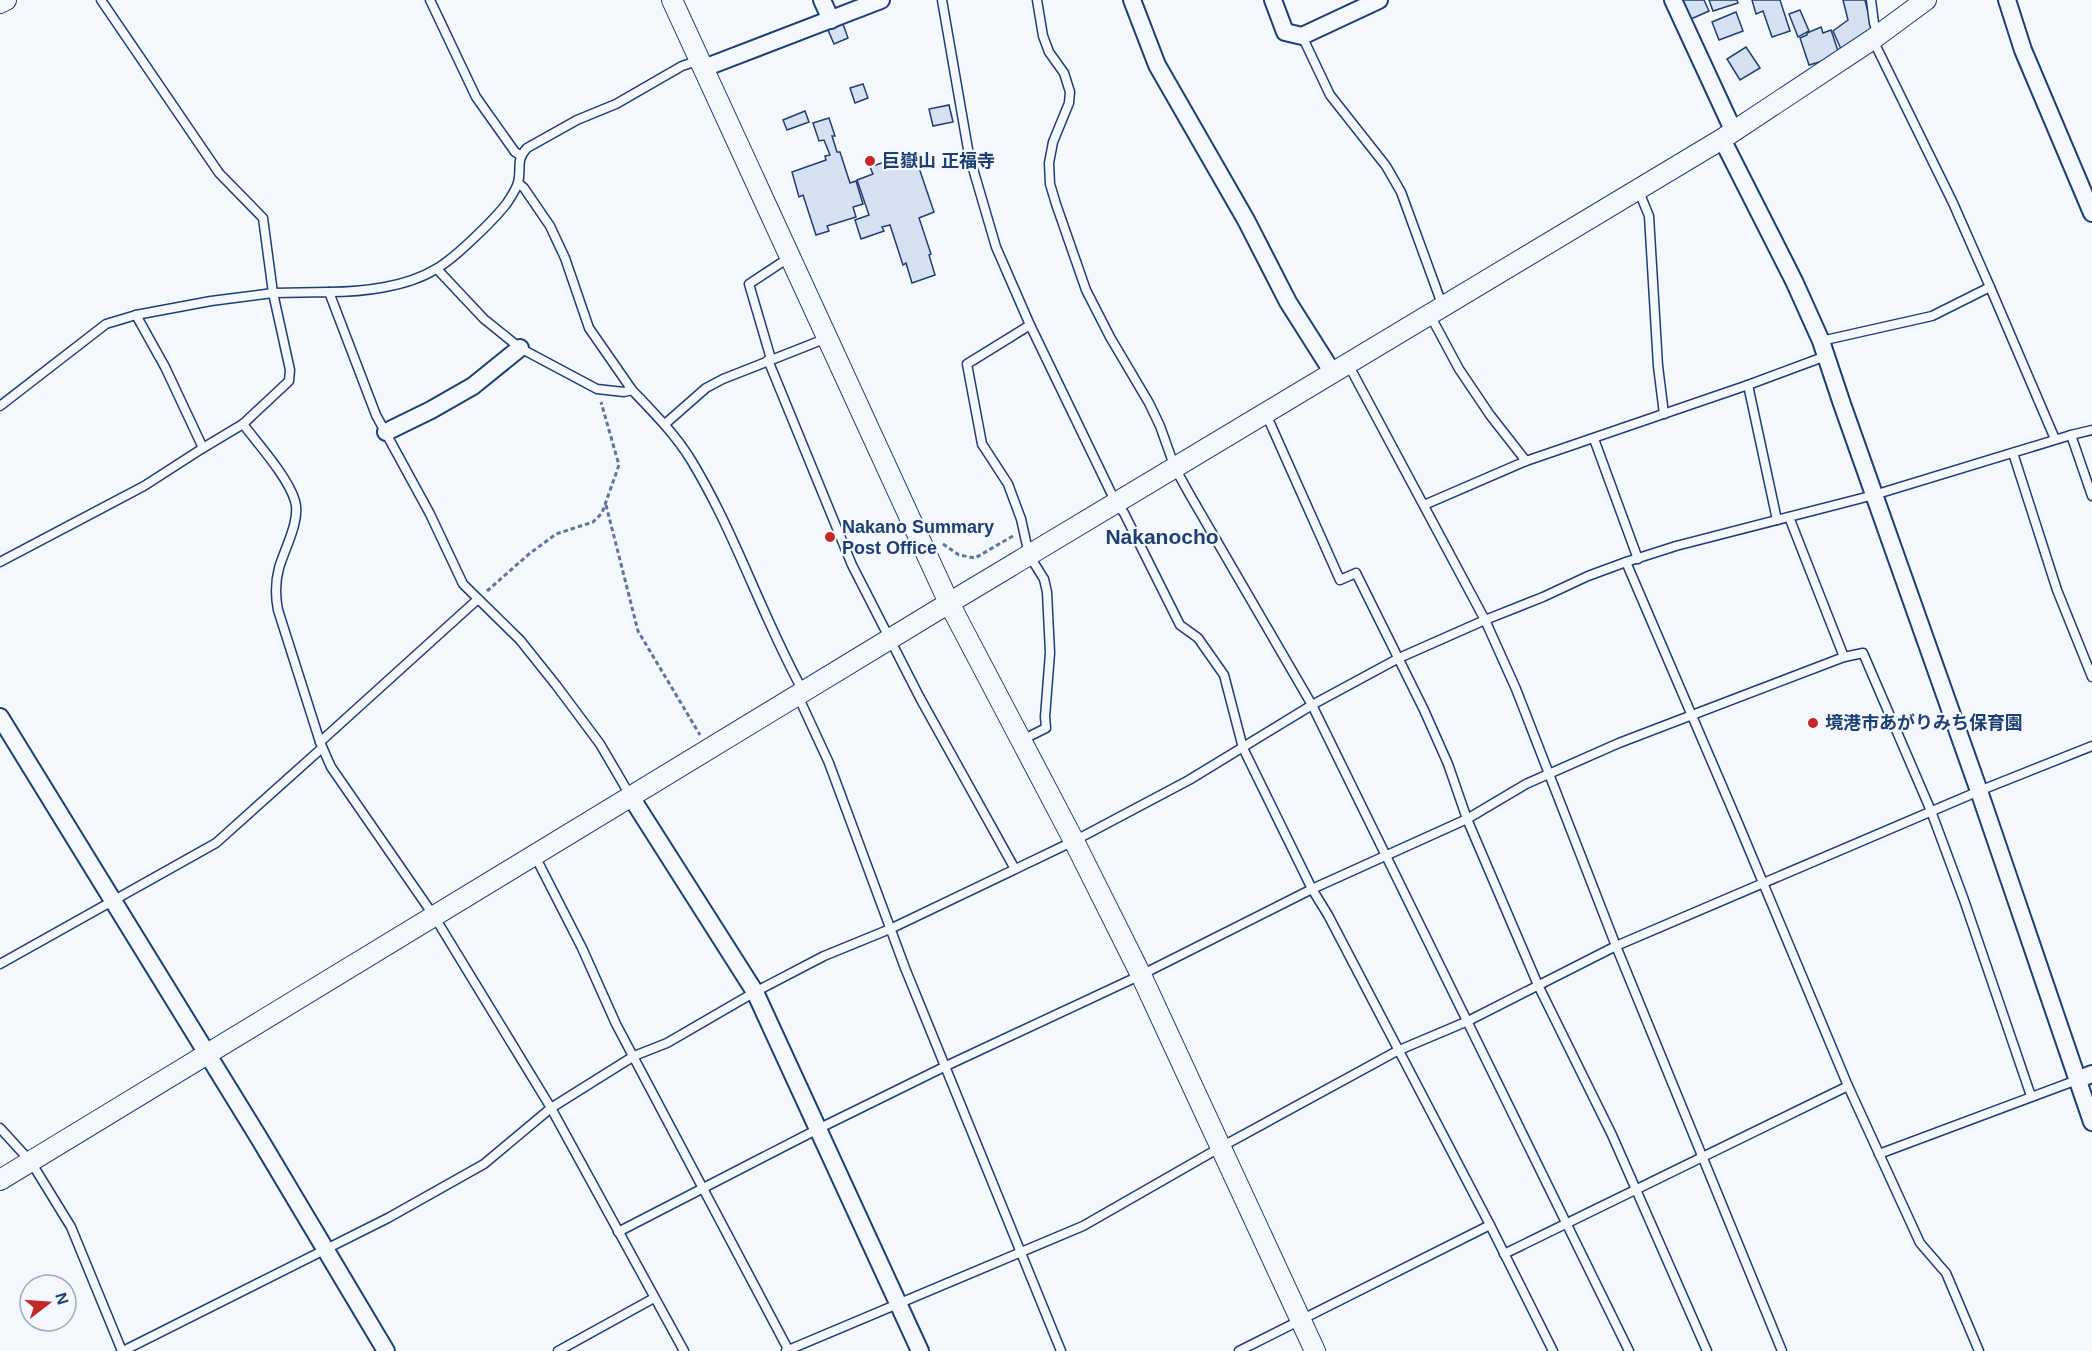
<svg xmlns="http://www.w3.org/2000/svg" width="2092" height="1351" font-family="Arial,'Noto Sans JP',sans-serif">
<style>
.building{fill:#d5e0f0;stroke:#1d3f73;stroke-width:1.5}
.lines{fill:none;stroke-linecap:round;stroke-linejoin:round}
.service-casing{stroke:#1d3f73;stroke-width:11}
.minor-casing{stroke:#1d3f73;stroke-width:20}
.tertiary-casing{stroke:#1d3f73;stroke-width:22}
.path{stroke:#5e769c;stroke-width:3;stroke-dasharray:4.5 3;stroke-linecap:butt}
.service{stroke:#f4f7fb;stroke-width:8}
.minor{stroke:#f4f7fb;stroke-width:16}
.tertiary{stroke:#f4f7fb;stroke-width:20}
.poi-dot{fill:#c62828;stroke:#f4f7fb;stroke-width:2}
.labels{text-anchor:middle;stroke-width:4.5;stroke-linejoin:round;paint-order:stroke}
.poi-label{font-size:18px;font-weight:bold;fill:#1d3f73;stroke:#f4f7fb;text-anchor:start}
.quarter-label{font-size:21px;font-weight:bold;fill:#1d3f73;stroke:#f4f7fb}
</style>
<rect width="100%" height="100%" fill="#f4f7fb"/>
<g class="building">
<polygon points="1682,0 1704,0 1709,11 1691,19"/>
<polygon points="1709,0 1737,0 1738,3 1713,11"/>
<polygon points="1752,0 1780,0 1790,31 1772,37 1763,11 1756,14"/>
<polygon points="1843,0 1865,0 1872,28 1841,49 1833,31 1848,20"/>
<polygon points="1800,10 1809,31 1798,37 1789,14"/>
<polygon points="1736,12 1743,31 1719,40 1712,22"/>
<polygon points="843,24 848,38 834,44 828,30"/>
<polygon points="1821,27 1823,33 1831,30 1838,51 1823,61 1809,65 1800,38 1807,35 1807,33"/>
<polygon points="1746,47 1760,68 1740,80 1727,59"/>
<polygon points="863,84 868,98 855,103 850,88"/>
<polygon points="949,105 953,122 933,126 929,109"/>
<polygon points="805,111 809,122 787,130 783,120"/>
<polygon points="829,118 835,136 832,136 837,152 840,152 850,183 856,181 863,204 853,207 856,217 827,226 829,231 816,235 803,195 799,197 792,172 826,160 825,156 830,155 824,140 819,141 813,123"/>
<polygon points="896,158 899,167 917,162 934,212 919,218 931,254 929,255 935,275 912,283 906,263 903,265 890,225 882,227 884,231 861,239 855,220 869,215 857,180 873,174 870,167"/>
</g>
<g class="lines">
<g class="service-casing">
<g id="service">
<path d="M 101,0 L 219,173 L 263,218 L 273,293 L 290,370 L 289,381 L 243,424 C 258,444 288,477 295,501 C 301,520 284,550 279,568 C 275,583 275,595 278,610 L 320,742"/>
<polyline points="430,0 476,97 515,152 520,155"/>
<polyline points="942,0 969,155 996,247 1030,325 1116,503 1124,513 1180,625 1198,638 1224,675 1243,748 1312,889 1328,915 1490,1225 1553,1351"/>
<polyline points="1037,0 1043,36 1049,52 1064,73 1070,92 1069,103 1053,142 1049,163 1050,184 1056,204 1086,290 1110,337 1149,403 1160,426 1175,468 1190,495 1312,705 1629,1351"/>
<polyline points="1871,0 1874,23 1878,35"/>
<polyline points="1302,36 1330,95 1386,166 1401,192 1443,307"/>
<polyline points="518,183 524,188 550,226 565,258 589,328 632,390"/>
<polyline points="1638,189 1649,216 1658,366 1664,414"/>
<path d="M 437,269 L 484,319 L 520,348 L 597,389 L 624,392 L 632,390 C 653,412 675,434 691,460 C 736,534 762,617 803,691"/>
<polyline points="1990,287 2055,439"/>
<path d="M 329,292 C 362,292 407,287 436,269 C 454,259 494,220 507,203 C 511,197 516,189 518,183 C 522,168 515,161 527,148 L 577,120 L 616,104 L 682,66 L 700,60"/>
<polyline points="136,315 165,367 203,448 243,424"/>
<polyline points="1821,341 1932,316 1990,287 1953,203 1873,40"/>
<polyline points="771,359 749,284 790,257"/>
<polyline points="768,360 852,565 920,698 1015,869"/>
<polyline points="1348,364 1485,620 1516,689 1616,946 1782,1351"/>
<polyline points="1748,385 1777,520"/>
<polyline points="0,406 106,324 136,315 211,301 273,293 329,292 376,415 430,514 463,584 520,640 556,685 600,744 631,797"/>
<polyline points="1266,414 1340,580 1356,573 1424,710 1448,764 1467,819 1538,985 1612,1135 1707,1351"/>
<polyline points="665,424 706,388 723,379 827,338"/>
<polyline points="2071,435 2092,496"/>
<polyline points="1594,439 1638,559"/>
<polyline points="2013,453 2057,590 2092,677"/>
<polyline points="1526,461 1748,385 1826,356"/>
<polyline points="1424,505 1526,461 1490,415 1459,369 1430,315"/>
<polyline points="0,562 144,486 203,448"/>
<polyline points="1626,562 1738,823 1848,1086 1920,1243 1946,1273 1979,1351"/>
<polyline points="478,599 320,742 331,767 434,916 551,1108 684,1351"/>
<polyline points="1844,657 1863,653 1931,811 1964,900 2031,1096"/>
<polyline points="798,696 829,763 905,968 1061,1351"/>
<polyline points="1022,740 1046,728 1045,717 1050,653 1047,592 1044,579 1029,555 1021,519 1008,484 982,444 967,364 1030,325"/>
<polyline points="535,856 582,948 616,1024 789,1351"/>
<polyline points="0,964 216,843 322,748"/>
<polyline points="0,1128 31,1162 71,1227 122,1351"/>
<polyline points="1879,1154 2077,1080"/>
<polyline points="618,1232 818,1129 946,1066 1141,975 1312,889 1467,819 1526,784 1619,743 1844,657 1789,517"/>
<polyline points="1504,1254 1848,1086"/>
<polyline points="123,1351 388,1218 484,1164 551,1108 634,1056 667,1043 755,992 824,956 890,929 1074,841 1189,780 1312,705 1399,658 1485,620 1543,597 1588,576 1626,562 1676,546 1874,495 2071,435 2092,430"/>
<polyline points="558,1351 654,1298"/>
<polyline points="786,1351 1083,1226 1221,1147 1397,1051 1468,1021 1616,946 1979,791 2092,746"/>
<polyline points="1239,1351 1490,1225"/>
</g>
</g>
<g class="minor-casing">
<g id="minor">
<polyline points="822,0 831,20"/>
<polyline points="1132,0 1157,65 1246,220 1288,302 1333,373"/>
<polyline points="1273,0 1285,32 1302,36 1379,0"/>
<polyline points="1673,0 1734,132"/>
<polyline points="2007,0 2023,50 2092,213"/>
<polyline points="704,68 881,0"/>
<polyline points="1722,139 1794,281 1821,341 1842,404 1979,791 2092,1122"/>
<polyline points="386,432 431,410 473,386 520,348"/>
<polyline points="0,717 259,1138 386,1351"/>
<polyline points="631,797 755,992 920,1351"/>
<polyline points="2077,1080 2092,1074"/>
</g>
</g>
<g class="tertiary-casing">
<g id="tertiary">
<polyline points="672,0 949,603 1074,841 1141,975 1315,1351"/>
<polyline points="0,3 6,0"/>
<polyline points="0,1180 949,603 1722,139 1873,39 1926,0"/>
</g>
</g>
<g class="path">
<polyline points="606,505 638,631 700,735"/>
<polyline points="943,544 959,555 975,558 1013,536"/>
<polyline points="487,591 529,554 556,534 593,522 602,513 619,465 601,402"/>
</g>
<use href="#service" class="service"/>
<use href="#minor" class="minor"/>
<use href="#tertiary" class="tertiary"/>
</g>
<g class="poi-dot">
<circle cx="870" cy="161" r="6"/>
<circle cx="830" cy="537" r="6"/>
<circle cx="1813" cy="723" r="6"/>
</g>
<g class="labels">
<g class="poi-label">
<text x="882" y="167">巨嶽山 正福寺</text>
<text x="842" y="533">Nakano Summary<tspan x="842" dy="21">Post Office</tspan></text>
<text x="1825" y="729">境港市あがりみち保育園</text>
</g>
<g class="quarter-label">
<text x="1162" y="544">Nakanocho</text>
</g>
</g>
<g transform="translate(48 1303) rotate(73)"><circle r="28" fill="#f4f7fb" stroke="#9eadc5" stroke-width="1.5"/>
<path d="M0-4.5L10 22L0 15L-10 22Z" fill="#c62828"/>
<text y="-9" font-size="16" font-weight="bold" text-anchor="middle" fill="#1d3f73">N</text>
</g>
</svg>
